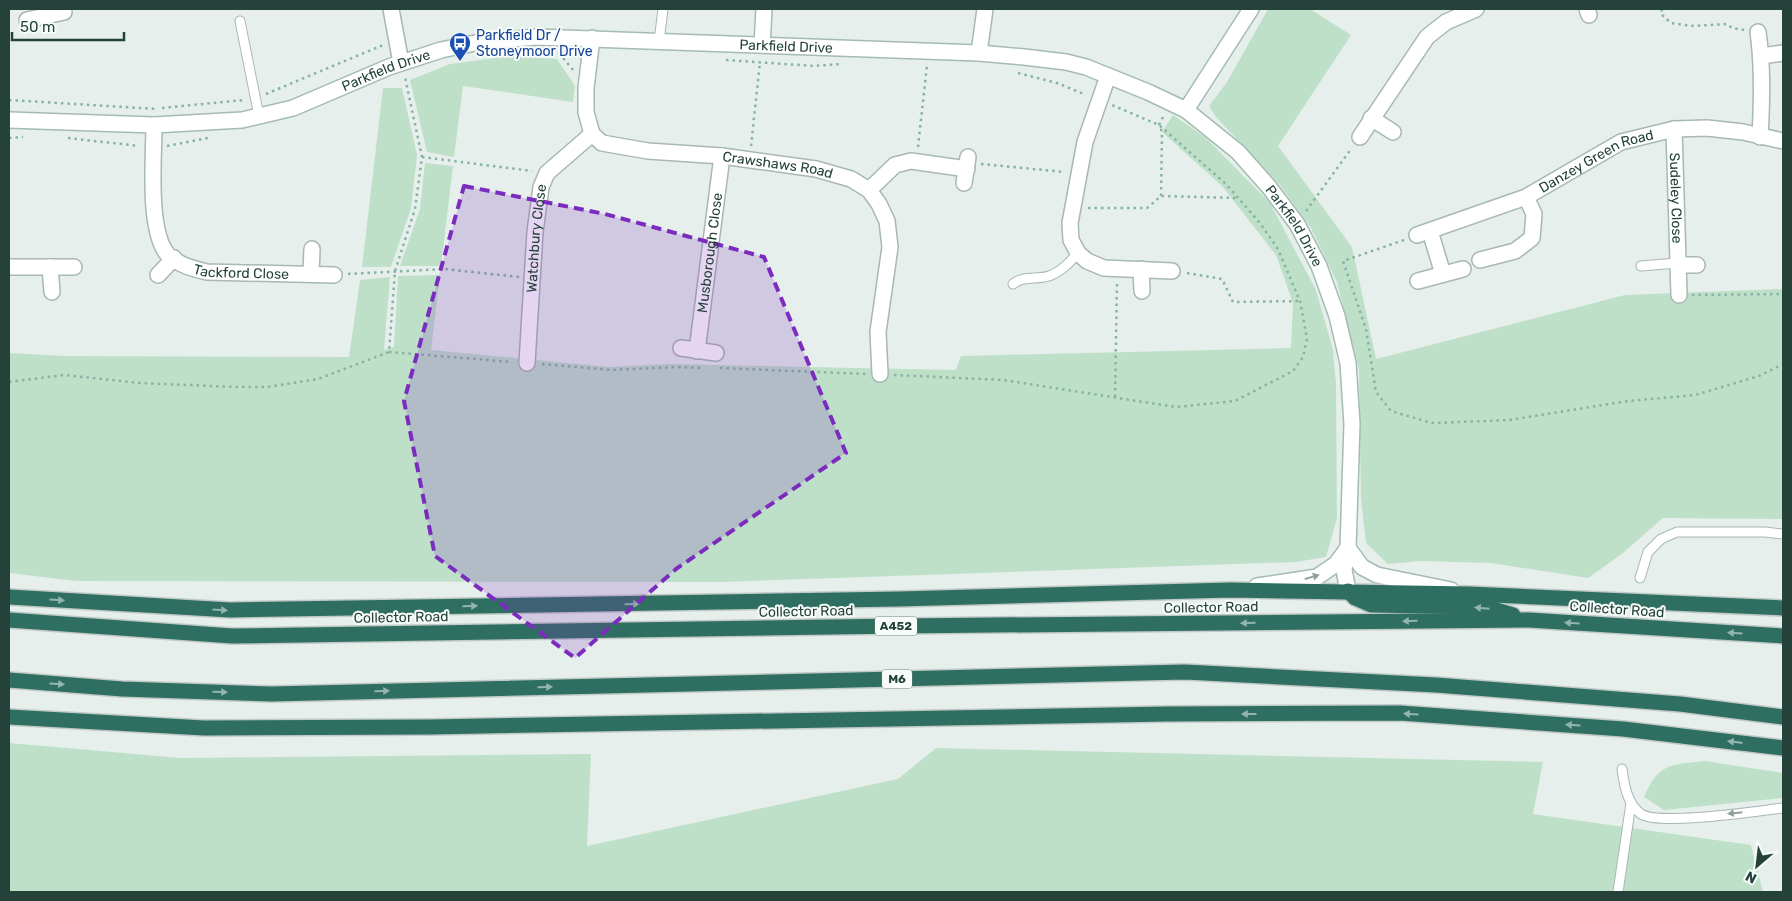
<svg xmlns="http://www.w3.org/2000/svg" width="1792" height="901" font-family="Rubik,sans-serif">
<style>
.green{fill:#bfe0c8}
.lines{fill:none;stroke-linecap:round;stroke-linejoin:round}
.lane-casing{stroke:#a8b8b2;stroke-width:11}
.street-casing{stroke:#a8b8b2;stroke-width:18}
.secondary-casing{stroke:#a4bbb3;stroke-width:18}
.highway-casing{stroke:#c2cac8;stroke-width:18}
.path{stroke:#86b3a5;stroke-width:2.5;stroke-dasharray:2.5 4;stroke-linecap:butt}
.lane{stroke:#fff;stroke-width:9}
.street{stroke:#fff;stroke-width:15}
.secondary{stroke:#fff;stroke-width:15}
.highway{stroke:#2f6f62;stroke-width:15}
.oneway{fill:#92a09c}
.oneway2{fill:#93b5ae}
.marked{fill:#7b2cbf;fill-opacity:0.2;stroke:#7b2cbf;stroke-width:4;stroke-dasharray:10 6;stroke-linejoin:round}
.labels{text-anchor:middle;stroke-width:4;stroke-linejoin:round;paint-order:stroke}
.shield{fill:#f7fbf9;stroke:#637a73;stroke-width:1}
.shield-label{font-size:12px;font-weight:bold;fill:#24423a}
.transit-label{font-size:14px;fill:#164399;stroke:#f7fbf9;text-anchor:start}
.street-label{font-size:14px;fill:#24423a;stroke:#f7fbf9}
</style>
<rect width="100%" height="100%" fill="#e6efeb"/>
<g class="green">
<polygon points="1268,9 1310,9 1351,35 1278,146 1352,247 1376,359 1625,295 1783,289 1783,519 1663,518 1623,553 1588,578 1491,563 1420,561 1388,564 1366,543 1361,499 1359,370 1337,282 1311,228 1280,185 1216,117 1209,106 1227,82"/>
<polygon points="510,56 557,59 575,86 573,102 463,86 454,157 427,152 410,80 450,64"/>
<polygon points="383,88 402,88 417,155 411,208 391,267 362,267"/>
<polygon points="1173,115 1206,138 1270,203 1316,290 1333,350 1336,384 1337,518 1326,557 1296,562 722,582 76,581 9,573 9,353 65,356 349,357 360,280 390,277 384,350 394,347 398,276 440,275 431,350 609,367 669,364 956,370 961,356 1291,348 1293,303 1276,255 1222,186 1162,132"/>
<polygon points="425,163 453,166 441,266 400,266 420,209"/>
<polygon points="9,743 181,758 591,754 587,846 898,779 936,748 1543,762 1533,814 1751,845 1763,892 9,892"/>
<path d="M 1705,761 L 1783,773 L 1783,798 L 1664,810 L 1644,797 C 1659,762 1671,765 1705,761 Z"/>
</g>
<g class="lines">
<g class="lane-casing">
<g id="lane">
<polyline points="240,21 259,116"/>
<polyline points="659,41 663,9"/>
<polyline points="1641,266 1677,263"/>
<path d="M 1013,284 C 1024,275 1036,280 1049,276 C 1061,272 1070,262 1078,253"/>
<polyline points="1640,578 1648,552 1661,539 1677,532 1765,532 1783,534"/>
<path d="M 1622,769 C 1624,784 1627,804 1641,814 C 1660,826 1757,811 1783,808"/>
<polyline points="1618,892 1631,803"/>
</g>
</g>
<g class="street-casing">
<g id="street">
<polyline points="391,9 401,63"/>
<polyline points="1587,9 1589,15"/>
<polyline points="27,20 64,12"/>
<path d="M 1758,32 C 1763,67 1762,101 1760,137"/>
<path id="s1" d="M 592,38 L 586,88 L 586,112 L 592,134 L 602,143 L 648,151 L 722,156 L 816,169 L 851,179 L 869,190 L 879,204 L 887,221 L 890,247 L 878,332 L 880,374"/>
<polyline points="762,45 764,9"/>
<polyline points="979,53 985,9"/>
<polyline points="1762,56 1783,53"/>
<polyline points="1108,76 1085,142 1070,223 1071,240 1078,253 1087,261 1104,268 1172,271"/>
<polyline points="1371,118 1393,132"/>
<path id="s2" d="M 154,125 C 154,157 147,231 168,255 C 178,265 195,269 207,272 L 334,275"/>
<path id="s3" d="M 1674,129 L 1679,295"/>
<polyline points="1360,137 1427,37 1446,22 1476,9"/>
<polyline points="964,183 968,157"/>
<polyline points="869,190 895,165 911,161 967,169"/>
<polyline points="1430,231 1443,274"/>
<path id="s4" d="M 1417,235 L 1526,197 L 1621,142 L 1674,129 L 1707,128 L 1743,132 L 1783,141"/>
<polyline points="1480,260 1515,251 1532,238 1534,214 1526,197"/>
<polyline points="1677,265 1697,265"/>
<polyline points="9,267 74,267"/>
<polyline points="50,267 52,292"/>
<polyline points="1141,269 1142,291"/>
<polyline points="311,274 312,249"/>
<polyline points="158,275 174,258"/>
<polyline points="1418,281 1463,269"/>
<polyline points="681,348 716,353"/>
<path id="s5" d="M 697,351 L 722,156"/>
<path id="s6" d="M 527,363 L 535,232 L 541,187 L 547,173 L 592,134"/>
</g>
</g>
<g class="secondary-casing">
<g id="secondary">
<polyline points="1186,110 1251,9"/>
<path id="s7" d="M 9,120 L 154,125 L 242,120 L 293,108 L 389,67 L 441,50 L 480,42 L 536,37 L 979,53 L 1024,57 L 1066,62 L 1086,67 L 1148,92 L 1186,110 L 1238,152 L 1269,187 L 1297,224 L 1319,266 L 1337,316 L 1348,363 L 1352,424 L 1348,548 L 1344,570 L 1348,591"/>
<polyline points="1348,548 1362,567 1377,575 1451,590"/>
<polyline points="1257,586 1317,577 1336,564 1347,549"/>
</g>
</g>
<g class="highway-casing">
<g id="highway">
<polyline points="1348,591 1355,598 1371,605 1486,607 1513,615"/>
<polyline points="9,597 230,610 899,599 1230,590 1469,594 1783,608"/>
<polyline points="9,620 232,636 900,626 1529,620 1783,636"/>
<polyline points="9,680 122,689 272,694 1185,672 1436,685 1680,704 1783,717"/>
<polyline points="9,717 204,728 430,727 1167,714 1400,713 1623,729 1783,748"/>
</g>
</g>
<g class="path">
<polyline points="1662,9 1661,14 1671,23 1691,26 1727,24 1732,28 1745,30"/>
<polyline points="559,53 573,70"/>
<polyline points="726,60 814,66 841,64"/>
<polyline points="1018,73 1057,83 1086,95"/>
<polyline points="266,94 383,45"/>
<polyline points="9,100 157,109"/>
<polyline points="162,108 244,100"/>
<polyline points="9,138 23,137"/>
<polyline points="68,138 139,146"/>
<polyline points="167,146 208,138"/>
<polyline points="751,146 760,62"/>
<polyline points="918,147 927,65"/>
<polyline points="422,157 532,171"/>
<polyline points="981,164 1065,172"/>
<polyline points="1161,196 1162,132 1159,125 1164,115"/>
<polyline points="1088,208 1147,208 1161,196 1237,198"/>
<polyline points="1306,211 1351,149"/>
<polyline points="1404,240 1343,261 1366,329 1376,392 1391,411 1432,423 1509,420 1628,401 1695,395 1759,376 1783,364"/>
<polyline points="1187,273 1222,279 1233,302 1300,301"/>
<polyline points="348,274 445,269 519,277"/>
<polyline points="1692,295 1783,294"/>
<polyline points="389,352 512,362"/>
<polyline points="542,364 611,370 676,367 704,368"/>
<polyline points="720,368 866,374"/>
<polyline points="894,375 1003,380 1176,407 1235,401 1293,371 1303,357 1307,339 1300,301 1278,249 1260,223 1226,184 1159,125 1112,105"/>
<polyline points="9,382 64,375 140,383 236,387 267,387 318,379 389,352 395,271 415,209 422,157 405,77"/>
<polyline points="1115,397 1117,283"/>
</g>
<use href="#lane" class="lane"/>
<use href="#street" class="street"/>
<use href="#secondary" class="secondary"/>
<use href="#highway" class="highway"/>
</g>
<defs><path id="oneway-solid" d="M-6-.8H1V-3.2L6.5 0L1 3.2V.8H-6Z" transform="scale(1.25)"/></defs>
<g class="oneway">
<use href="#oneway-solid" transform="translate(1312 577) rotate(-16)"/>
<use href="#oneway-solid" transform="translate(1735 813) rotate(174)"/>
</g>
<g class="oneway2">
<use href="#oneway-solid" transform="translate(57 600) rotate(3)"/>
<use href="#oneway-solid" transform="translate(632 604) rotate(-1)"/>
<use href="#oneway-solid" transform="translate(470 606) rotate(-1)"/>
<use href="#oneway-solid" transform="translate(1482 608) rotate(-175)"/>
<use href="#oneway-solid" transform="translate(220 610) rotate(3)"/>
<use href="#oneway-solid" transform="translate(1410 621) rotate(179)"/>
<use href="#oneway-solid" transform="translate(1248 623) rotate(179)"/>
<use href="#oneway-solid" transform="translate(1572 623) rotate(-176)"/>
<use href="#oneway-solid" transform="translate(1735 633) rotate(-176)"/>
<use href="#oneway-solid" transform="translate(57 684) rotate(4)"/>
<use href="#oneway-solid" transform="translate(545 687) rotate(-1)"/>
<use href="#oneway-solid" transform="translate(382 691) rotate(-1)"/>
<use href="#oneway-solid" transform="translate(220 692) rotate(2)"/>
<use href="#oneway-solid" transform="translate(1249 714) rotate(180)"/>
<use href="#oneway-solid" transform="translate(1411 714) rotate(-176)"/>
<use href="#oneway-solid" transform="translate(1573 725) rotate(-176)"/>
<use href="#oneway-solid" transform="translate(1735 742) rotate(-173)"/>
</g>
<path class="marked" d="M 464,186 L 605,214 L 764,257 L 846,453 L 676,569 L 575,658 L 435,556 L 404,401 Z"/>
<defs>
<g id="bus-pin" transform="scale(1.125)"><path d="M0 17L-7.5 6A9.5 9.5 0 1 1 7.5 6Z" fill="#1a4fb4" stroke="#f7fbf9"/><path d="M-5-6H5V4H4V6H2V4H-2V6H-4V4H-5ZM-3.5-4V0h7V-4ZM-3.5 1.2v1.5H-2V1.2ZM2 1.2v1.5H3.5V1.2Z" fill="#fff"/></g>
</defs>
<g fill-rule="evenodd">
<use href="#bus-pin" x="460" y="43"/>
</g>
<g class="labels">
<g class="shield">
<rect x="875" y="616.5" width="42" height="19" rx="4"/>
<rect x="882" y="669.5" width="30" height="19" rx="4"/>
</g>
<g class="shield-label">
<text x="896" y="630">A452</text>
<text x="897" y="683">M6</text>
</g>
<g class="transit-label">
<text x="476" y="40">Parkfield Dr /<tspan x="476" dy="16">Stoneymoor Drive</tspan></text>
</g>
<g class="street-label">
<text dy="5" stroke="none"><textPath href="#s7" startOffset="791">Parkfield Drive</textPath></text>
<text dy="5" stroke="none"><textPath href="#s7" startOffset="386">Parkfield Drive</textPath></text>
<text dy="5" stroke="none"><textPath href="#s4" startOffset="195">Danzey Green Road</textPath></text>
<text dy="5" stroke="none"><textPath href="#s1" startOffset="288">Crawshaws Road</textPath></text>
<text dy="5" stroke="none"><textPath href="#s3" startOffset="69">Sudeley Close</textPath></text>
<text dy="5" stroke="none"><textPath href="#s7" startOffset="1361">Parkfield Drive</textPath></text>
<text dy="5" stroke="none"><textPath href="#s6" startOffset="125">Watchbury Close</textPath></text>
<text dy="5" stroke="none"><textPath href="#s5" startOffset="99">Musborough Close</textPath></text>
<text dy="5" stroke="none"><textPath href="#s2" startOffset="210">Tackford Close</textPath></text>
<text transform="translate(1211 607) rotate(-1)" y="5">Collector Road</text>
<text transform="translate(1617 609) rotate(4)" y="5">Collector Road</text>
<text transform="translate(806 611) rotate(-1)" y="5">Collector Road</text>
<text transform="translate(401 617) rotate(-1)" y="5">Collector Road</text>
</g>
</g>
<rect width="1792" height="901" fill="none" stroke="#24423a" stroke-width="20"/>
<g transform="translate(1757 866) rotate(208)" stroke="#f7fbf9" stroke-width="4" paint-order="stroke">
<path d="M0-4L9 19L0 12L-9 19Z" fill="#24423a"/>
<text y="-8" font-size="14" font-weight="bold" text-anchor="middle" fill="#24423a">N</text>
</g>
<path d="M12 32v8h112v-8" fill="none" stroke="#24423a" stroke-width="2.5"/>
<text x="20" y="32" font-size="15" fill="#24423a" stroke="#f7fbf9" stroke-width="4" paint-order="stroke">50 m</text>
</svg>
